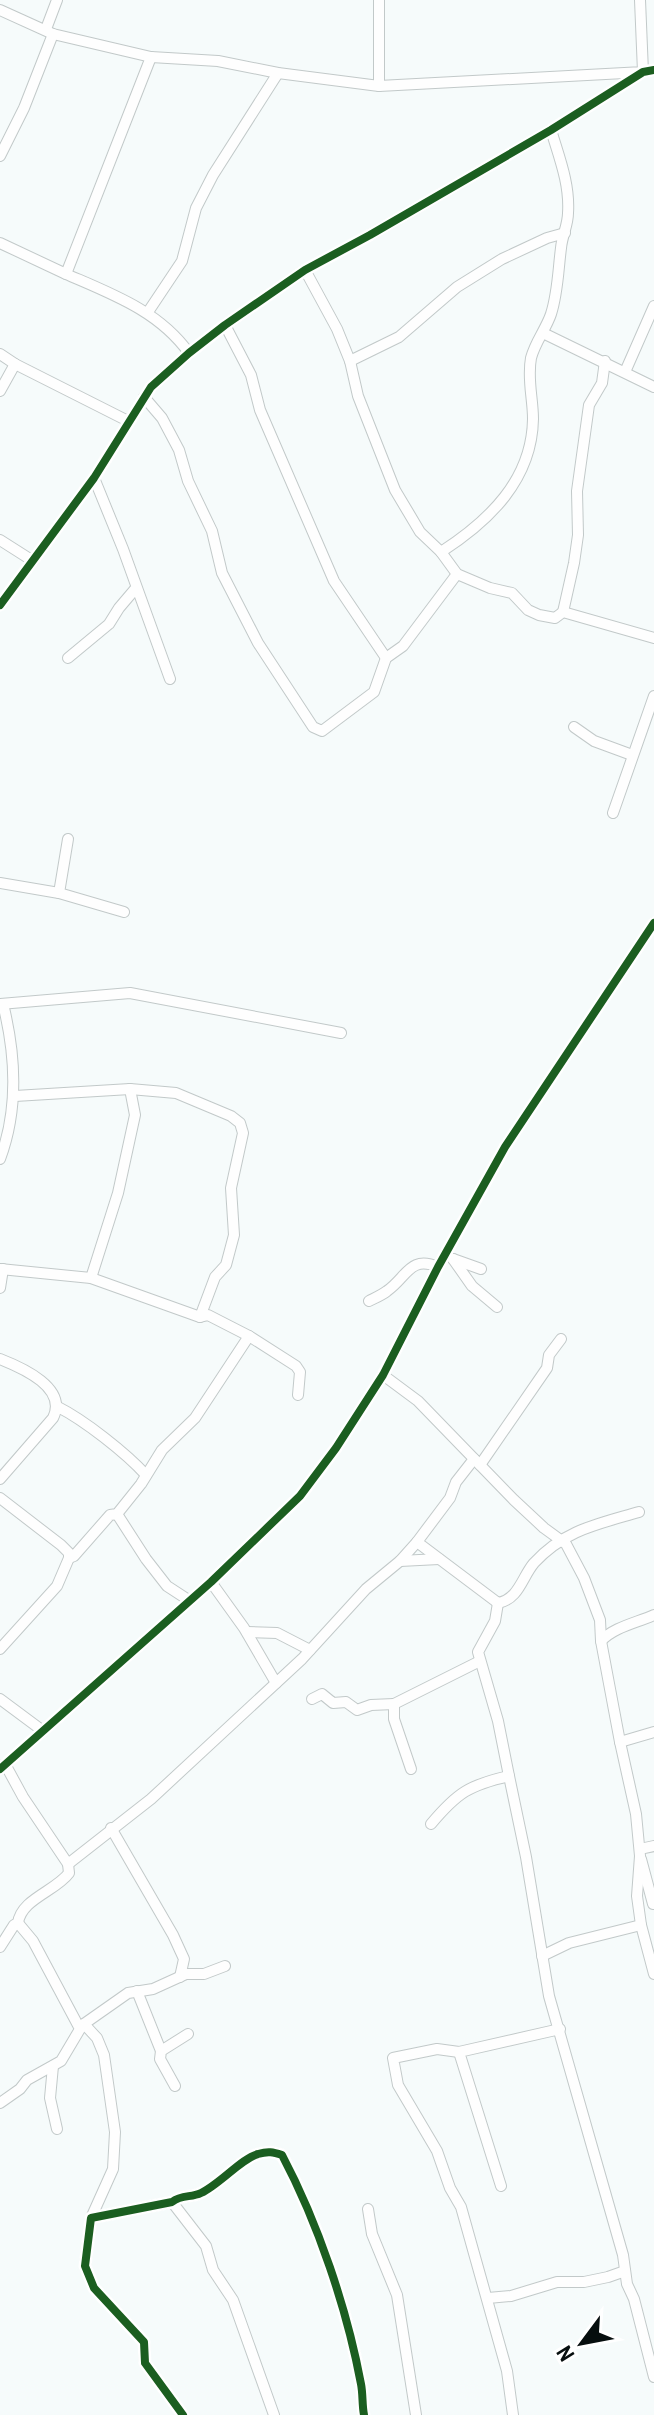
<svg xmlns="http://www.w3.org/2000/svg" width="654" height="2415" font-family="'Archivo Narrow',sans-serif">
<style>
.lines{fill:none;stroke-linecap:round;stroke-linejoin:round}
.minor-casing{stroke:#c2c9c9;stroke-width:12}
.minor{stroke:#fefefe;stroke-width:10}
.cycleway-casing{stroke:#fff;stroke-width:13}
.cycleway{stroke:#1b5e20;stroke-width:8}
</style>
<rect width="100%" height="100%" fill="#f6fbfb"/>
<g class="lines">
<g class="minor-casing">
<g id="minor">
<polyline points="0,10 53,34 151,57 218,61 278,73 379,86 643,72 640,0"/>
<polyline points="46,29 57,0"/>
<path d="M 151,57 L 66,274 C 112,294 159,311 189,353"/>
<polyline points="379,86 379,0"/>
<polyline points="0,156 24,108 53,34"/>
<polyline points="0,243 66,274"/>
<polyline points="305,270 337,329 350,361 358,396 395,490 420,532 441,552 457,574 490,588 512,593 528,610 539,615 555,618 563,612 654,638"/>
<polyline points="148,312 182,261 196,208 213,175 278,73"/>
<polyline points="225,325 251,375 260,410 334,581 386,658"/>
<polyline points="543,333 654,387"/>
<polyline points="0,354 15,364"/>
<polyline points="350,361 399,337 457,287 502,259 547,238 565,233"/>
<polyline points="625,372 654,306"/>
<polyline points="0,391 15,364 128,421"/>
<polyline points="144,397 162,418 179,450 188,481 212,531 222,573 258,643 313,727 322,731 374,692 386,658 403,646 457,574"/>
<polyline points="94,478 123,549 170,679"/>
<polyline points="0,540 33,561"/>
<path d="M 441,552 C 489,521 532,480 533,419 C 533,398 527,379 531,358 C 535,342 546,329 551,314 C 558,292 558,271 561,248 C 562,236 568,225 568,213 C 570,184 559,157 551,130"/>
<polyline points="0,605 94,478 151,387 189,353 225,325 305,270 370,235 551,130 643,72 654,70"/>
<polyline points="563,612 574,563 578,535 577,491 589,405 602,383 605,361"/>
<polyline points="68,658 109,624 119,608 136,588"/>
<polyline points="574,727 594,741 632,755"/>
<polyline points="613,813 654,696"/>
<polyline points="0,883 59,893 124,912"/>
<polyline points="59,893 68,839"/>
<polyline points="0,1004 130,993 341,1033"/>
<polyline points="15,1096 130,1089 176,1093 231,1116 240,1123 243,1133 231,1188 234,1235 226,1265 215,1277 200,1317"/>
<path d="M 0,1159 C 19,1108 16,1056 3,1004"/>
<polyline points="453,1259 472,1286 497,1307"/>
<polyline points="453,1259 481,1269"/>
<polyline points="0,1269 91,1278 200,1317 208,1315 249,1336 296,1366 300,1372 298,1395"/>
<polyline points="91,1278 118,1193 135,1115 130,1089"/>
<polyline points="0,1288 3,1269"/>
<path d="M 369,1301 C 375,1298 382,1295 387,1291 C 407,1277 410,1255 438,1267"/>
<path d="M 0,1359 C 23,1368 68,1388 53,1418 L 0,1479"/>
<polyline points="383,1375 418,1401 514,1500 544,1528 566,1544 584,1578 600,1620 601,1641 620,1742 636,1814 640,1856 637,1896 641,1925 654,1974"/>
<path d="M 58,1407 C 84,1420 126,1453 146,1475"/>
<polyline points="474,1459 456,1482 450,1498 417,1542 498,1603"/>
<polyline points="480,1465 547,1368 549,1355 561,1339"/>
<polyline points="0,1498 61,1545 69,1553 69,1558 74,1556 110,1515 117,1514 141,1484 162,1450 195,1418 249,1336"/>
<polyline points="117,1514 146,1559 167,1586 190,1601"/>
<polyline points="400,1561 439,1559"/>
<polyline points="211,1582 244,1628 276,1683"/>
<path d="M 498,1603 C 519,1599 522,1577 534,1563 C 564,1530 598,1524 639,1512"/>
<polyline points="247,1632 277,1633 310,1650"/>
<path d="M 601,1641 C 614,1627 636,1623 654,1615"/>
<polyline points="0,1649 57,1586 69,1558"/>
<polyline points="0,1699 43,1731"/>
<polyline points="312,1699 322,1694 333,1703 346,1702 357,1710 371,1705 394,1704"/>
<polyline points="620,1742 654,1732"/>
<path d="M 5,1764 L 23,1797 L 68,1864 L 69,1873 C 56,1891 21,1899 18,1923"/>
<polyline points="0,1769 211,1582 300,1496 336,1448 383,1375 438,1267 505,1147 654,923"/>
<polyline points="411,1769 394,1719 394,1704 480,1661"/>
<polyline points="509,1776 526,1857 549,1996 623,2255 627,2284 634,2299 654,2377"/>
<path d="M 431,1824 C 457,1793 469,1785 509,1776 L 498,1721 L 478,1652 L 495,1621 L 498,1603"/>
<polyline points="111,1828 173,1935 184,1959 180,1977"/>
<polyline points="640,1849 654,1846"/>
<polyline points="641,1859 653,1904"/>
<polyline points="68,1864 151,1799 302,1659 366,1589 400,1561 417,1542"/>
<polyline points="0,1947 14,1925 18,1923"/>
<polyline points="542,1956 569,1943 641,1925"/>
<polyline points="137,1991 161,2051"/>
<polyline points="84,2024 97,2038 104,2055 115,2132 113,2169 91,2218"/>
<polyline points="81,2026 128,1993 153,1989 186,1974 204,1974 225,1966"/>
<polyline points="459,2052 437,2049 393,2058 398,2085 437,2151 450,2188 461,2207 507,2371 513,2415"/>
<polyline points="53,2066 50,2098 57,2129"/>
<polyline points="175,2086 160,2059 161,2051 188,2034"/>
<polyline points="0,2103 20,2089 27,2080 61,2061 80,2029 33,1941 18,1923"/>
<polyline points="501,2186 459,2052 560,2029"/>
<polyline points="172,2202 206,2246 213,2270 233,2300 274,2415"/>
<polyline points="368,2209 372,2234 397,2295 416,2415"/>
<polyline points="488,2298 511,2296 557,2282 584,2282 608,2277 625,2271"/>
<path d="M 183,2415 L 145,2363 L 144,2342 L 94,2288 L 85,2266 L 91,2218 L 172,2202 C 182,2194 191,2198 201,2193 C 220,2184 242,2158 258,2154 C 268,2151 273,2152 282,2155 C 318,2223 347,2309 361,2384 C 363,2394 362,2405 364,2415"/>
</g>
</g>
<use href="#minor" class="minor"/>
<g class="cycleway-casing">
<g id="cycleway">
<polyline points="0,605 94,478 151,387 189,353 225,325 305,270 370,235 551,130 643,72 654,70"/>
<polyline points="0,1769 211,1582 300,1496 336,1448 383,1375 438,1267 505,1147 654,923"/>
<path d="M 183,2415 L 145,2363 L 144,2342 L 94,2288 L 85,2266 L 91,2218 L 172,2202 C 182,2194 191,2198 201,2193 C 220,2184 242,2158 258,2154 C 268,2151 273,2152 282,2155 C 318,2223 347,2309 361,2384 C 363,2394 362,2405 364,2415"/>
</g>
</g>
<use href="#cycleway" class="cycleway"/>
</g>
<g transform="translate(582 2343) rotate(238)" stroke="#ffffff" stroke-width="6" paint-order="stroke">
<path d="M0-6L14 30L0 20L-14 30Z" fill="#060e0e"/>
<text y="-12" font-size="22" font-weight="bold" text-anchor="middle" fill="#060e0e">N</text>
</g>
</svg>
